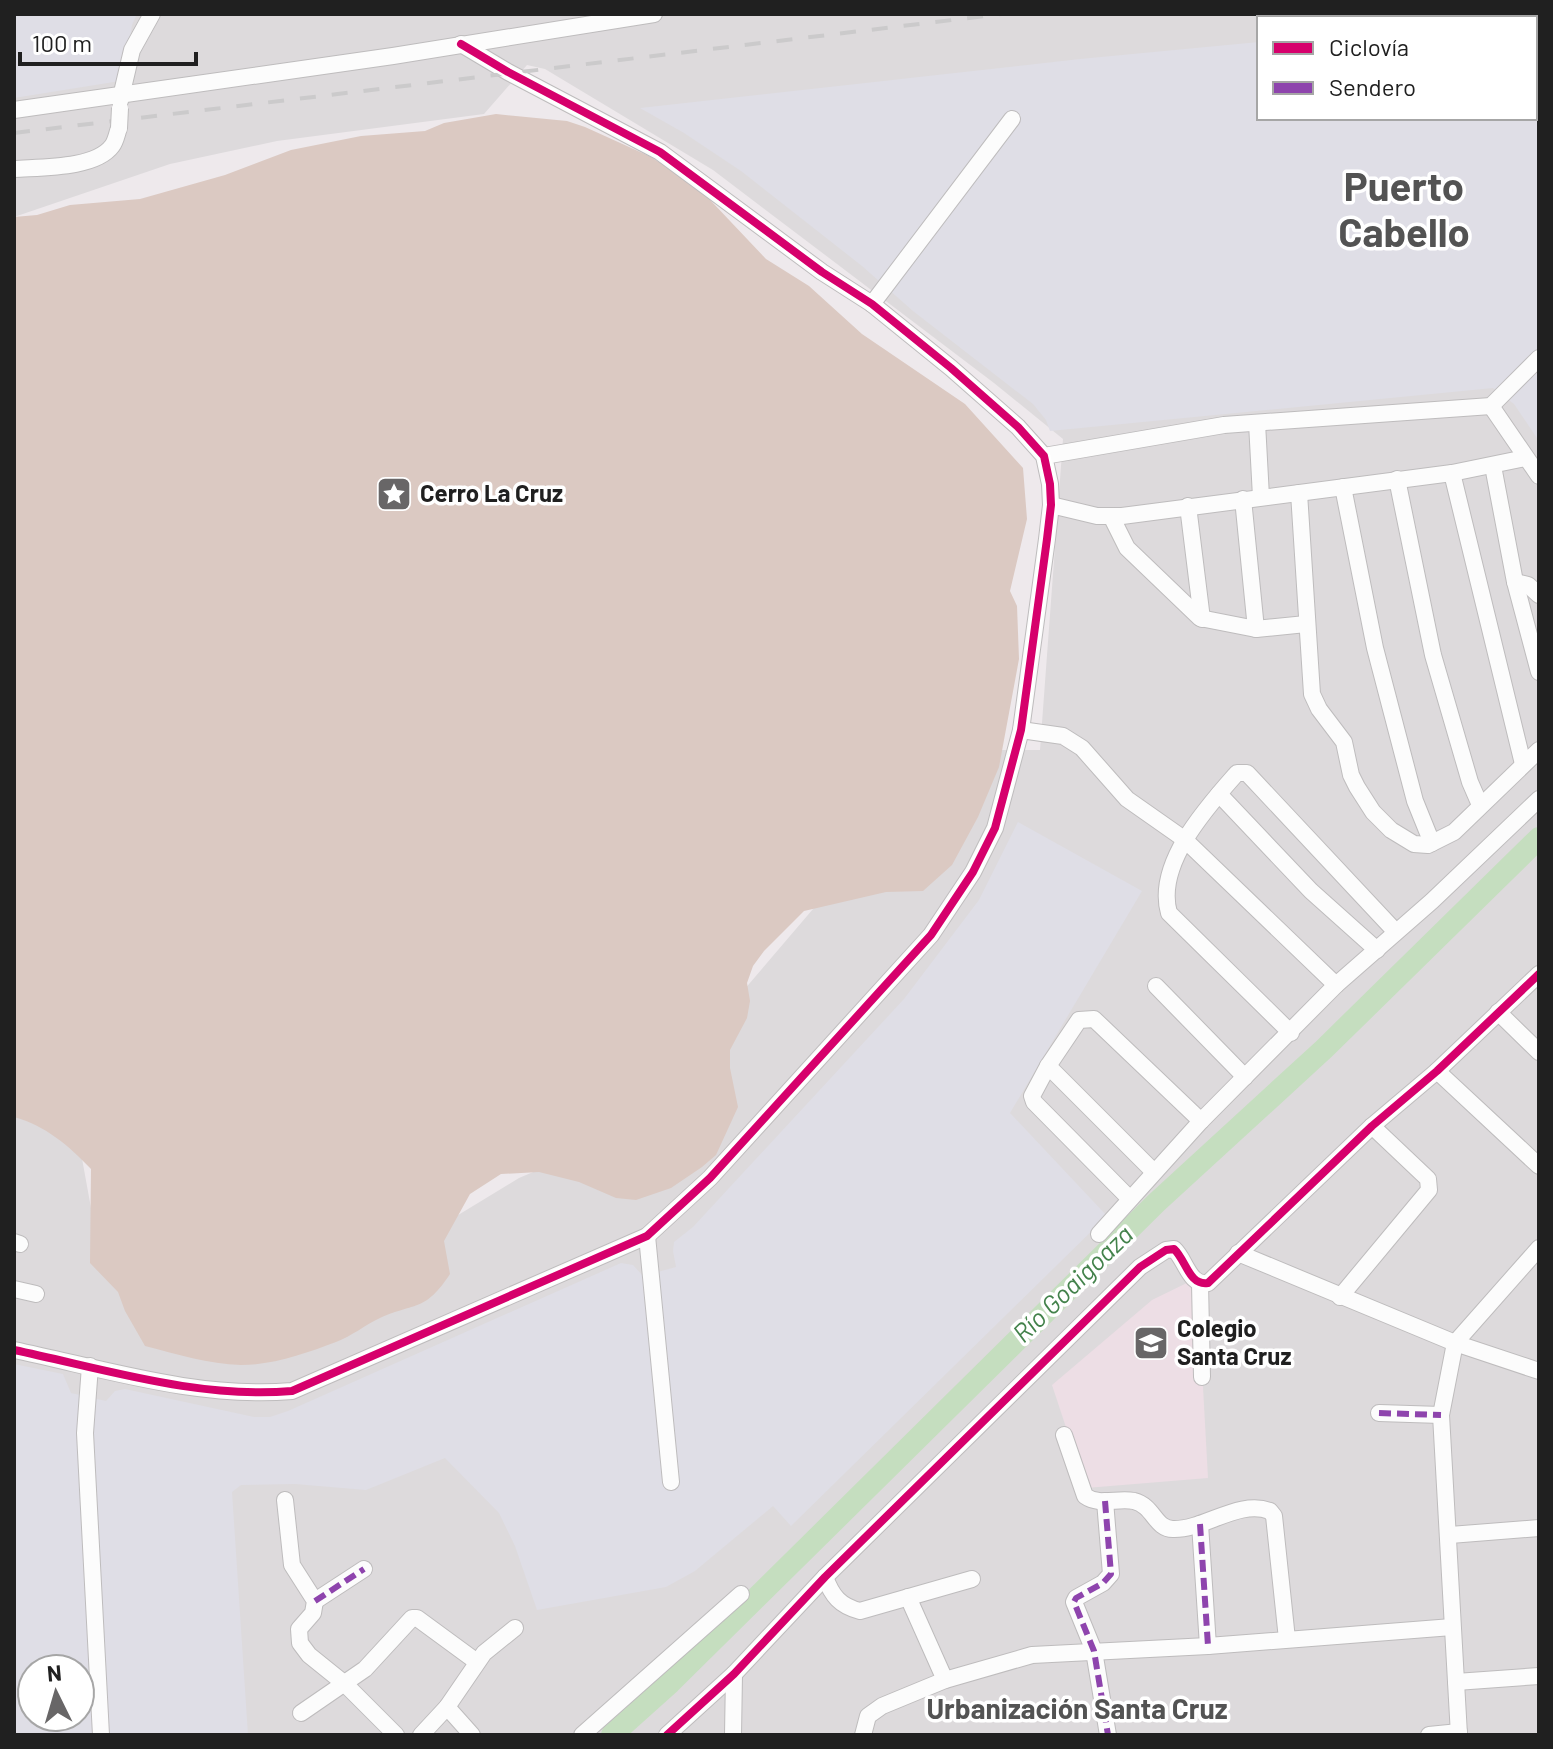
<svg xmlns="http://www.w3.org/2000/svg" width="1553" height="1749" font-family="Barlow,sans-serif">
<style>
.residential{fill:#dddadc;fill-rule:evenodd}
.industrial{fill:#dfdee6;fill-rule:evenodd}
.education{fill:#eddee5}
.forest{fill:#dbc9c2}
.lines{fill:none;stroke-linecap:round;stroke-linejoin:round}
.river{stroke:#c5debf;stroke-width:22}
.minor-casing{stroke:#bebcbd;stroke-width:18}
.minor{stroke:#fcfcfc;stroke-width:16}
.rail{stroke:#cbcacb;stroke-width:4;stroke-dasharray:16 16;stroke-linecap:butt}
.minor-bridge-casing{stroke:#bebcbd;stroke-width:18;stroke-linecap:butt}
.minor-bridge{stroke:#fcfcfc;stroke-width:16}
.quiet{stroke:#8e44ad;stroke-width:6;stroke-dasharray:12 6;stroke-linecap:butt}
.cycleway-casing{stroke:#fff;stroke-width:13}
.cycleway{stroke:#d6006c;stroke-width:8}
.labels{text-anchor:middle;stroke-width:7;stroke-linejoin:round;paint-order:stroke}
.poi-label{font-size:24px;font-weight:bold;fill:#202020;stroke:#fff;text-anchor:start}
.water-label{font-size:26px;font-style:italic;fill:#43824b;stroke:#fff}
.quarter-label{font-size:28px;font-weight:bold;fill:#535353;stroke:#fff}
.town-label{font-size:40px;font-weight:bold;fill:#535353;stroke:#fff}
</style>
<rect width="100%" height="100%" fill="#eee9ec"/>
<path class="residential" d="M 14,14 L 1539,14 L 1539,1735 L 14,1735 L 14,1113 L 79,1142 L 91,1208 L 105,1256 L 292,1316 L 519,1178 L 590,1148 L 714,1025 L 883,827 L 938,750 L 1040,750 L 1063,439 L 994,383 L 713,170 L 545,69 L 527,65 L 484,114 L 277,141 L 170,164 L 14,217 ZM 1259,18 L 1535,18 L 1535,118 L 1259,118 ZM 32,1669 L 80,1669 L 80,1717 L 32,1717 Z"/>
<g class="industrial">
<polygon points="14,14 137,14 132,25 125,72 120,81 14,98"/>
<polygon points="1539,17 1539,441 1514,404 1493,388 1050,431 1046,420 1033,404 913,311 862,266 741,171 684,133 640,108 1080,59 1259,42 1259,118 1535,118 1535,18 1458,18"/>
<path d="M 1018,822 L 1142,891 L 1010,1113 L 1107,1216 L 791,1526 L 773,1506 L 695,1571 L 666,1587 L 537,1610 L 515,1546 L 499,1513 L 445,1458 L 366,1490 L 295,1484 L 241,1485 L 232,1492 L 248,1735 L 14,1735 L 14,1364 L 63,1374 L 71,1393 L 106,1401 L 115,1391 L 125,1389 L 254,1417 L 270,1417 L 288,1411 L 621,1263 L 633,1265 L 643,1276 L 676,1267 L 673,1251 L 674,1242 L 693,1227 L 904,999 L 979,900 ZM 32,1669 L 80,1669 L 80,1717 L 32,1717 Z"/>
</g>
<polygon class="education" points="1197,1278 1208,1478 1086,1488 1052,1385 1152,1300"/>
<path class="forest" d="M 496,114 L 567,121 L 585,127 L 649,156 L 695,184 L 766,259 L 809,286 L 862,334 L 965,404 L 1023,468 L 1027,519 L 1010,591 L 1017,606 L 1019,659 L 999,767 L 978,817 L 952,865 L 923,891 L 886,892 L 804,911 L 764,951 L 753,966 L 747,983 L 750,1001 L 747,1018 L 730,1050 L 730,1068 L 738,1107 L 716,1155 L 702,1167 L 671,1188 L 636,1200 L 616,1198 L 579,1182 L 539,1172 L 501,1174 L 470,1194 L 444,1241 L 450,1274 C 425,1312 416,1302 380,1318 C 365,1325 352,1336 336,1342 C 307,1353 273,1365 241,1365 C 209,1364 176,1354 145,1346 L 125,1311 L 118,1292 L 90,1263 L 91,1169 C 68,1145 46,1126 14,1117 L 14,217 L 37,215 L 70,205 L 140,199 L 225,175 L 291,150 L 361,136 L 425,131 L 444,123 Z"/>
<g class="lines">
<polyline class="river" points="612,1735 670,1683 1156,1203 1324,1049 1539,838"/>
<g class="minor-casing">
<g id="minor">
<polyline points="120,101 132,50 152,14"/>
<polyline points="14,110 393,56 654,14"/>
<path d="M 14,169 C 40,167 95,169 112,146 C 116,141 117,133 119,128"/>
<polyline points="872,304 1012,119"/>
<polyline points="1491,406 1539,476"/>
<polyline points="1257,423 1261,497"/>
<polyline points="1044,456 1224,425 1491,406 1539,358"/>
<polyline points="1493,466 1515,582 1539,672"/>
<polyline points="1452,473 1523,764"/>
<polyline points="1397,479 1433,655 1470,782 1480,805"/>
<polyline points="1343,487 1375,648 1415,801 1432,843"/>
<polyline points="1299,493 1312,694 1319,709 1344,742 1351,775 1357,787 1373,812 1391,830 1414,844 1428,845 1454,832 1539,750"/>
<polyline points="1243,499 1256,629"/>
<polyline points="1051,505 1097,516 1122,516 1452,473 1525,458"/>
<polyline points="1188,506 1202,619"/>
<polyline points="1111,516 1127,548 1200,618 1256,629 1306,624"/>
<polyline points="1515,582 1528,585 1539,595"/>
<polyline points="1021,730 1063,736 1082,748 1127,799 1184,839 1336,985"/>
<polyline points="1219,794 1311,891 1377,950"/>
<polyline points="1156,986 1245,1077"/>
<polyline points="1498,1012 1539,1052"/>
<path d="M 1291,1033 L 1169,913 C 1155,864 1207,807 1237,773 L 1247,773 L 1395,931"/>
<polyline points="1048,1066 1153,1171"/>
<polyline points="1437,1071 1539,1166"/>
<polyline points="1129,1198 1034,1102 1032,1096 1048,1066 1079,1020 1094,1019 1201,1121"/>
<polyline points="1099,1234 1201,1121 1336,985 1432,901 1539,799"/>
<polyline points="647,1236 671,1482"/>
<polyline points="14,1242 20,1244"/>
<polyline points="1238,1253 1455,1343 1539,1371"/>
<polyline points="1200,1284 1202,1377"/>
<polyline points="14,1289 36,1294"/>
<polyline points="1340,1297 1429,1190 1428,1179 1372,1126"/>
<path d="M 14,1350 C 105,1369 198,1399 292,1391 L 647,1236 L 710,1178 L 931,935 L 973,872 L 995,828 L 1021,730 L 1047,539 L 1051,505 L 1050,484 L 1044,456 L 1018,427 L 951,368 L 872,304 L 822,272 L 660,152 L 508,72 L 461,44"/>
<polyline points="90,1366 85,1433 101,1735"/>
<polyline points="1379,1413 1441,1415"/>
<path d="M 1064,1435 L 1085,1496 C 1099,1506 1117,1498 1134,1501 C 1154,1506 1155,1529 1173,1529 C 1204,1530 1239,1499 1270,1511 L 1274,1516 L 1287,1639"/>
<polyline points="285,1500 292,1565 315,1601 313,1613 299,1629 300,1643 309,1655 345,1684 396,1735"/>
<polyline points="1105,1501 1111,1574 1103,1583 1076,1598 1074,1602 1094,1651 1108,1735"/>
<polyline points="1200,1524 1208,1646"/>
<polyline points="1450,1535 1539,1528"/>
<path d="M 825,1577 C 832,1596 840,1606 860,1611 L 972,1579"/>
<polyline points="908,1597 945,1680"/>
<polyline points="315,1601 364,1569"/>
<polyline points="1456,1682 1539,1676"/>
<polyline points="447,1707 472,1735"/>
<polyline points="301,1713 365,1669 412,1618 417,1618 477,1662"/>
<polyline points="421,1735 447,1707 484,1653 515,1628"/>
<polyline points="582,1735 741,1594"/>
<path d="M 667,1735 L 734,1674 L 825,1577 L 1140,1267 L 1166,1250 L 1174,1249 C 1186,1260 1189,1286 1208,1283 L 1372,1126 L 1437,1071 L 1539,974"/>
<polyline points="733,1735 734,1674"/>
<polyline points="863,1735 868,1716 882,1706 945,1680 1032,1655 1208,1646 1452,1627"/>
<polyline points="1429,1735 1459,1732"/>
<polyline points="1459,1735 1441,1415 1455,1343 1539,1248"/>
</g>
</g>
<use href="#minor" class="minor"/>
<polyline class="rail" points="14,133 1002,14"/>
<g class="minor-bridge-casing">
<polyline id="minor-bridge" points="119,128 120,108"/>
</g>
<use href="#minor-bridge" class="minor-bridge"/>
<g class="quiet">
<polyline points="1379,1413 1441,1415"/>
<polyline points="1105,1501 1111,1574 1103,1583 1076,1598 1074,1602 1094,1651 1108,1735"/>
<polyline points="1200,1524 1208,1646"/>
<polyline points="315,1601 364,1569"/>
</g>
<g class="cycleway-casing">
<g id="cycleway">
<path d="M 14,1350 C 105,1369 198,1399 292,1391 L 647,1236 L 710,1178 L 931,935 L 973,872 L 995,828 L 1021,730 L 1047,539 L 1051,505 L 1050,484 L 1044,456 L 1018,427 L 951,368 L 872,304 L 822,272 L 660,152 L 508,72 L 461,44"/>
<path d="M 667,1735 L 734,1674 L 825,1577 L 1140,1267 L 1166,1250 L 1174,1249 C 1186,1260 1189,1286 1208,1283 L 1372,1126 L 1437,1071 L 1539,974"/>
</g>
</g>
<use href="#cycleway" class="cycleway"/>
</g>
<defs>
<g id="sight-square" transform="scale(1.8)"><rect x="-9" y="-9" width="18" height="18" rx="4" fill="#686667" stroke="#fff"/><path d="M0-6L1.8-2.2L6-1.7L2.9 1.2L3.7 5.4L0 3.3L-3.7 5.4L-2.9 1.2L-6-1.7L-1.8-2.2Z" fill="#fff"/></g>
<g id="school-square" transform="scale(1.8)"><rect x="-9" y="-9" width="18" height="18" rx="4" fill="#686667" stroke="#fff"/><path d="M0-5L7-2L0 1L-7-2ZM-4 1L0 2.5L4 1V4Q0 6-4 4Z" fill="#fff"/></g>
</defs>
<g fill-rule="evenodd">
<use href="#sight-square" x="394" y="494"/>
<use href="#school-square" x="1151" y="1343"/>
</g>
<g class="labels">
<g class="poi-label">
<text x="420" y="502">Cerro La Cruz</text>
<text x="1177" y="1337">Colegio<tspan x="1177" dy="28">Santa Cruz</tspan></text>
</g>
<g class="water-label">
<text transform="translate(1073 1284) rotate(-44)" y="9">Río Goaigoaza</text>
</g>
<g class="quarter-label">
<text x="1077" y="1719">Urbanización Santa Cruz</text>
</g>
<g class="town-label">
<text x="1404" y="201">Puerto<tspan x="1404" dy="46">Cabello</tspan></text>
</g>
</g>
<rect width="1553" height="1749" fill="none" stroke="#202020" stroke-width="32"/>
<rect x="1257" y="16" width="280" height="104" fill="#ffffff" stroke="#a6a6a6" stroke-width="2"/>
<rect x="1273" y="42" width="40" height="12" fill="#d6006c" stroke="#a6a6a6" stroke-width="2"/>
<text x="1329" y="56" font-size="24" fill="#202020">Ciclovía</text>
<rect x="1273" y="82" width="40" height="12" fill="#8e44ad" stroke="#a6a6a6" stroke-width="2"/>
<text x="1329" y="96" font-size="24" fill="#202020">Sendero</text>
<g transform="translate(56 1693) rotate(355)"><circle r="38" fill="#ffffff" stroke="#a6a6a6" stroke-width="2"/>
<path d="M0-6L14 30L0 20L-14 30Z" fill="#686667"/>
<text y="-12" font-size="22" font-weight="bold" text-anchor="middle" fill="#202020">N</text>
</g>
<path d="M20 52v12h176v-12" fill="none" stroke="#202020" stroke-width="4"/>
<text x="32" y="52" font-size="24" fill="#202020" stroke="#ffffff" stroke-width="6" paint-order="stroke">100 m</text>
</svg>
